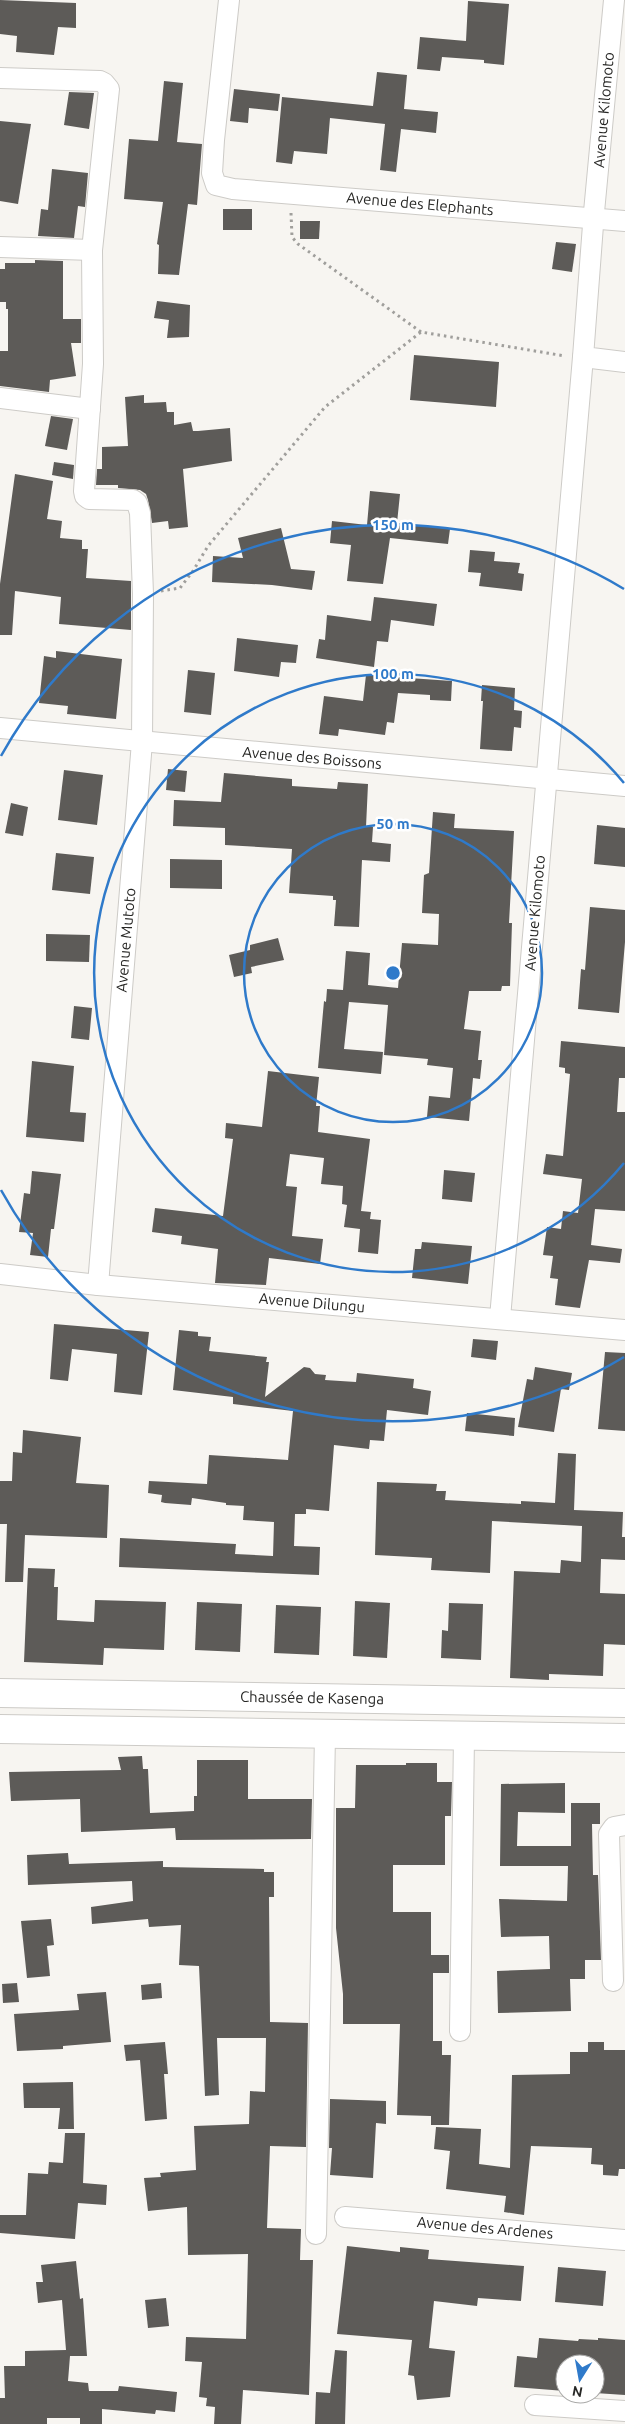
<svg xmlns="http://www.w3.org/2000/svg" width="625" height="2424" font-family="Ubuntu,sans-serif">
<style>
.building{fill:#5d5b58}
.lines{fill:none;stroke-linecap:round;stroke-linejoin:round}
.street-casing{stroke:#cdcbc7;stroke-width:22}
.secondary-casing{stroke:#cdcbc7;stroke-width:30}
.path{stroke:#a09f9c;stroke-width:3;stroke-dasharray:2.5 4;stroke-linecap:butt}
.street{stroke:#fff;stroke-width:20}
.secondary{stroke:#fff;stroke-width:28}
.ring{fill:none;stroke:#2f7aca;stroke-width:2.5}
.labels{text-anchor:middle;stroke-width:5;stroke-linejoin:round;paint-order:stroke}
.street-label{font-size:15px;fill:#272725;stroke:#fff}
.centre{fill:#2f7aca;stroke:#fff;stroke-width:2.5}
.ring-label{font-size:15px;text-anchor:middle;font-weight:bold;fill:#2f7aca;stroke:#fff;stroke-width:5;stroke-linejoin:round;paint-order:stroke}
</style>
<rect width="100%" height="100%" fill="#f7f5f1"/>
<g class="building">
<polygon points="0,0 76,3 76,28 58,27 54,55 16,52 17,36 0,34"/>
<polygon points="468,1 509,4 504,65 484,63 484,60 442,57 440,71 417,69 420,37 466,41"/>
<polygon points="377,72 407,75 404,109 438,112 436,133 401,129 396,172 380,170 385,124 330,118 327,154 294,151 292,164 276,162 282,97 373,106"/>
<polygon points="164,81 183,83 177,142 202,144 197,205 188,204 179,275 158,274 159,245 157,244 163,202 124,199 129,139 158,141"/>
<polygon points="234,89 280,94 278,111 249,108 248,123 230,121"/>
<polygon points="69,92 94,93 89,129 64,125"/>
<polygon points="0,121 31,124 18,204 0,201"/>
<polygon points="52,169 88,173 85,207 78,206 74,238 38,236 41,209 48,210"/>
<rect x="223" y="209" width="29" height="21"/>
<polygon points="300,221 320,221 319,239 300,239"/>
<polygon points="556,242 576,244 572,272 552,269"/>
<polygon points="35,260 63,261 63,319 81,319 81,343 71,343 76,376 50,380 49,392 0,386 0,351 8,351 8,309 6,309 6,302 0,302 0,269 5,269 5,263 35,263"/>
<polygon points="157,301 190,305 189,337 167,338 169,320 154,318"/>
<polygon points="414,355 499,362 496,407 410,400"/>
<polygon points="144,395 144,403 166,402 167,412 174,412 174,425 191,422 193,431 198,431 230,428 232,461 183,469 188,527 169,529 168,521 152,523 148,500 146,494 140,490 118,488 118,485 96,485 97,469 102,469 102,447 128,446 125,397"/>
<polygon points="51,416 73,419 67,450 45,446"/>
<polygon points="54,462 74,465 73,479 52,475"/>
<polygon points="15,474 53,481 47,519 62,521 60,538 82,540 82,549 88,549 86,578 131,581 131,630 59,624 61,597 15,591 12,635 0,635 0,584"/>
<polygon points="370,491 400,494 397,523 450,529 448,544 390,538 383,584 347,581 351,545 330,543 332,521 367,525"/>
<polygon points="281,528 291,569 315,571 312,590 272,585 212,582 213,556 243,558 238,538"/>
<polygon points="470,550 495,552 494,561 520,563 518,573 524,574 522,591 479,586 481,573 468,572"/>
<polygon points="374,597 437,604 434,626 391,620 388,642 377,641 374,667 316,658 319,639 325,640 327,615 371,621"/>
<polygon points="237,638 298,645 296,663 281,662 279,677 234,671"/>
<polygon points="56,651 122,659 116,719 67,714 68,706 39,703 44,656 56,658"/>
<polygon points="188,670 215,673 211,715 184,712"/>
<polygon points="366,675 452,681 451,701 430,700 430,695 398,693 394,723 387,722 385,735 339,729 338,736 319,734 324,696 363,701"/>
<polygon points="482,685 515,688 514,710 522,711 521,728 514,727 512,751 480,749 483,701 481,701"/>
<polygon points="168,769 187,771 185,792 166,790"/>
<polygon points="64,770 103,775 97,825 58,820"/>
<polygon points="224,773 292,779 292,786 337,789 338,782 368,784 366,827 373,827 372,842 391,844 390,862 362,860 359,927 334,926 336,900 333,900 333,896 289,893 292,849 225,845 225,828 173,826 174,800 221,802"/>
<polygon points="11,803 28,807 23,836 5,833"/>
<polygon points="433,812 455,814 454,828 514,831 509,923 512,923 510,986 502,986 501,991 469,991 464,1029 481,1031 478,1060 482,1060 480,1079 473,1078 469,1121 427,1117 429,1096 450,1098 453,1068 427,1065 428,1059 384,1055 388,1005 349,1002 344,1049 383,1052 381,1074 318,1068 324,1001 326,1002 327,989 343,990 346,951 370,953 368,985 398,988 402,943 438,945 439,914 422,913 424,875 429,873"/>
<polygon points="597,825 625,828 625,867 594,864"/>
<polygon points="56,853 94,857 90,894 52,890"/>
<polygon points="170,859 222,860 222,889 170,888"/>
<polygon points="590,907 625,910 625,942 619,1013 578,1009 581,969 585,970"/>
<polygon points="46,934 90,935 89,962 46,961"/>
<polygon points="278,938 284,960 251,967 252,973 234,977 229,955 250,950 250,945"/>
<polygon points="74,1006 92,1008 89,1040 71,1038"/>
<polygon points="561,1041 625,1047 625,1078 619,1078 617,1112 625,1112 625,1211 595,1209 591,1245 622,1249 620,1263 589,1260 580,1308 555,1305 558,1279 550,1278 553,1256 543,1255 547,1227 561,1229 563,1211 578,1213 582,1179 543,1174 546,1154 563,1156 570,1074 565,1073 565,1068 559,1067"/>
<polygon points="32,1061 74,1066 70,1112 86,1113 84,1142 26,1137"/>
<polygon points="268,1071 319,1077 316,1106 320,1106 318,1132 370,1139 361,1211 371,1212 370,1219 381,1220 378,1254 358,1252 360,1229 344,1227 347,1205 342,1204 343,1186 321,1184 324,1158 290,1154 286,1186 297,1187 292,1236 323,1239 320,1264 269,1258 266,1285 215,1283 218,1249 181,1244 182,1236 152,1232 155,1208 223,1216 233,1139 225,1138 226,1123 262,1127"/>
<polygon points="444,1170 475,1173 472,1202 442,1199"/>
<polygon points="32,1171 61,1174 54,1229 51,1229 48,1257 30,1255 33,1233 19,1232 24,1193 30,1194"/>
<polygon points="422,1242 472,1246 468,1284 412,1278 415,1249 421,1249"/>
<polygon points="54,1324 149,1332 142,1395 114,1392 117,1354 72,1349 68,1381 50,1379"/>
<polygon points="179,1330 198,1332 198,1336 211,1337 209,1351 267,1357 266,1362 269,1362 265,1397 304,1367 310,1368 315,1374 326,1375 325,1380 356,1382 357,1373 414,1379 413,1388 431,1391 428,1415 387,1410 384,1441 370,1440 369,1449 334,1445 329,1511 306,1509 306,1514 295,1514 294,1546 320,1547 319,1575 119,1567 120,1538 236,1544 235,1554 273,1556 274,1522 243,1520 244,1506 226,1505 226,1503 192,1498 191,1505 165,1503 161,1502 162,1495 148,1493 149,1481 207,1484 209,1455 288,1460 293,1411 233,1404 233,1397 173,1390"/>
<polygon points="473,1339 498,1341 496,1360 471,1357"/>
<polygon points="605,1352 625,1353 625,1431 598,1429"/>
<polygon points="535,1367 572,1373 569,1390 561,1389 554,1432 518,1427 527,1379 533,1380"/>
<polygon points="467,1413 515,1418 514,1436 465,1431"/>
<polygon points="23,1430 81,1437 76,1483 109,1485 107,1538 25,1535 23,1582 5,1582 7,1524 0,1524 0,1481 12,1481 13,1452 22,1453"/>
<polygon points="558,1453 576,1454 574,1510 623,1512 622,1537 625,1537 625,1560 601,1559 600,1593 625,1594 625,1645 604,1644 603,1676 549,1674 549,1680 510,1678 514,1571 560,1573 561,1560 581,1562 582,1526 492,1521 490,1573 431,1570 432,1558 375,1555 377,1482 437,1484 436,1491 446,1491 445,1500 521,1504 521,1501 555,1503"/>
<polygon points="28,1568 55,1569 54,1587 58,1587 57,1620 94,1622 95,1600 166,1602 164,1650 104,1648 103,1665 24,1662"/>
<polygon points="355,1601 390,1603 387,1658 353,1656"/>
<polygon points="197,1602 242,1604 240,1652 195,1650"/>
<polygon points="449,1603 483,1604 481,1660 441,1658 442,1630 448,1631"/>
<polygon points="276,1605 321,1607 319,1655 274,1653"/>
<polygon points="142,1756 143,1769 148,1769 150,1813 194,1811 194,1796 197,1796 197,1760 248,1760 248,1799 312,1799 311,1839 176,1840 175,1828 81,1832 80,1799 11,1801 9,1772 121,1770 118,1757"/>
<polygon points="406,1763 437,1763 437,1782 452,1782 451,1816 445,1816 445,1865 393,1865 393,1912 431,1912 431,1955 449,1955 449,1973 433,1973 433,2041 442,2041 442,2055 451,2055 449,2125 431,2125 431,2116 397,2115 400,2024 343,2024 343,1994 336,1928 336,1808 355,1808 356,1765 406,1765"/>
<polygon points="565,1783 565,1813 518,1812 517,1846 571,1846 571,1803 600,1803 600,1824 592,1824 593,1875 598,1875 601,1960 585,1960 585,1979 570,1979 571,2011 498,2013 497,1971 550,1969 549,1936 501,1937 499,1899 567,1901 568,1866 500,1866 501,1784"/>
<polygon points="68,1853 69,1864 163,1861 163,1867 264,1869 264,1872 274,1872 274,1897 269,1897 270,2022 308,2023 306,2147 270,2146 267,2228 301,2229 300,2260 313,2260 309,2395 243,2390 241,2424 214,2424 215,2407 206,2406 207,2398 199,2397 202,2362 185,2361 186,2337 246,2339 248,2254 188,2255 187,2207 148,2211 144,2178 161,2177 160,2173 196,2170 194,2126 249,2124 250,2091 265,2092 266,2038 217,2038 219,2095 205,2096 199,1966 179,1965 181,1925 149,1927 148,1919 92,1924 91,1907 133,1901 132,1881 28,1885 27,1855"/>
<polygon points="51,1919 54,1945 47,1946 50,1976 27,1978 21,1921"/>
<polygon points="17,1983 19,2002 3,2003 2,1984"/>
<polygon points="161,1983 162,1998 142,2000 141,1985"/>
<polygon points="106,1992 111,2042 63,2046 63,2049 17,2051 14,2014 79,2010 77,1994"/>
<polygon points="165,2042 168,2074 164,2074 167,2119 145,2121 140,2060 126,2061 124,2045"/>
<polygon points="588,2042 604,2042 604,2050 625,2050 625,2169 619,2169 618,2176 603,2175 603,2165 591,2164 592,2148 531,2146 524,2215 504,2212 506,2196 446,2189 450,2151 434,2149 436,2127 481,2129 479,2164 510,2168 512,2075 570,2074 570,2052 588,2052"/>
<polygon points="73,2082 74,2129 58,2129 60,2108 24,2108 23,2083"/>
<polygon points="330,2099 386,2101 386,2124 376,2123 373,2178 330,2175 332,2148 329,2148"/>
<polygon points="65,2133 85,2133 83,2183 107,2185 106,2205 78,2203 75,2239 0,2233 0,2215 26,2215 28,2173 48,2174 49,2162 63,2163"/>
<polygon points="347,2246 400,2252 400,2247 429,2250 428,2259 524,2266 521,2301 478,2298 477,2306 434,2301 429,2348 455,2351 450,2397 417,2400 414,2376 408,2375 412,2340 337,2334"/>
<polygon points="76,2261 80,2299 83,2298 87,2356 70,2356 68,2381 88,2383 89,2391 118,2391 119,2386 177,2392 175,2412 156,2410 155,2414 102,2409 102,2424 80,2424 80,2418 47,2418 47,2424 0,2424 0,2398 5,2398 4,2366 25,2366 25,2351 66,2350 62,2300 38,2303 36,2282 43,2282 41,2265"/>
<polygon points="558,2267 606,2271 603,2306 555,2302"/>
<polygon points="166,2298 169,2326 148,2328 145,2300"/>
<polygon points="539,2338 578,2341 579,2339 598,2340 598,2338 625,2340 625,2395 595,2393 595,2364 565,2364 565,2391 514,2387 517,2356 537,2358"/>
<polygon points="335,2350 347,2351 345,2424 315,2424 316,2392 330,2393"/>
</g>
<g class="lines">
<g class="street-casing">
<g id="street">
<polyline points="229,0 214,140 212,173 216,185 233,189 625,221"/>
<polyline points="614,0 594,212 583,357 625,362"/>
<polyline points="0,78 100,81 104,83 109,89 92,250 93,364 84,491 85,496 89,499 133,500 137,503 140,513 143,594 142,742 98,1285"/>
<polyline points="0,247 92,250"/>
<polyline points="0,398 90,409"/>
<polyline points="0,728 625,786"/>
<polyline points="0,1274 98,1285 625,1330"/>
<polyline points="500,1318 583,357"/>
<polyline points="613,1981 609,1834 614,1827 625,1825"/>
<polyline points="460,2031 464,1736"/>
<polyline points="345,2217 625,2240"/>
<polyline points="316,2234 325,1734"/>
<polyline points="535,2405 625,2411"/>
</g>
</g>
<g class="secondary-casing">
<g id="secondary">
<polyline points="0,1693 625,1703"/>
<polyline points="0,1729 625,1738"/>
</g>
</g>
<g class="path">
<polyline points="291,213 292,237 298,244 421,332"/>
<polyline points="161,591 180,588 193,571 208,546 325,407 421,332 565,356"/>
</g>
<use href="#street" class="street"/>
<use href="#secondary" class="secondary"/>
</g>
<g class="ring">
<circle cx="393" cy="973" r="149"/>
<path d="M624 1163A299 299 0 1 1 624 783"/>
<path d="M624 1357A448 448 0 0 1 1 1190M1 756A448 448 0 0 1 624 589"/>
</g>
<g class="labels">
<g class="street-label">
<text transform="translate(604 110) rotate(-85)" y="5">Avenue Kilomoto</text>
<text transform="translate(420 204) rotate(5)" y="5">Avenue des Elephants</text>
<text transform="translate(312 758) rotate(5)" y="5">Avenue des Boissons</text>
<text transform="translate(535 913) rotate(-85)" y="5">Avenue Kilomoto</text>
<text transform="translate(126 940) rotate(-85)" y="5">Avenue Mutoto</text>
<text transform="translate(312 1303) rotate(5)" y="5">Avenue Dilungu</text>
<text transform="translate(312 1698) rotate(1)" y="5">Chaussée de Kasenga</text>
<text transform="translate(485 2228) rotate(5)" y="5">Avenue des Ardenes</text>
</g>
</g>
<circle cx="393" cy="973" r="8" class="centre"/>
<g class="ring-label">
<text x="393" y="530">150 m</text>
<text x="393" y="679">100 m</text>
<text x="393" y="829">50 m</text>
</g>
<g transform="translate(580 2379) rotate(191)"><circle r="24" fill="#ffffff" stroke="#a9a9a8"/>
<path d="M0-4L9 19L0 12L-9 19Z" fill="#2f7aca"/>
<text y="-8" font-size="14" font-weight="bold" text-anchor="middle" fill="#272725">N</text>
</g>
</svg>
